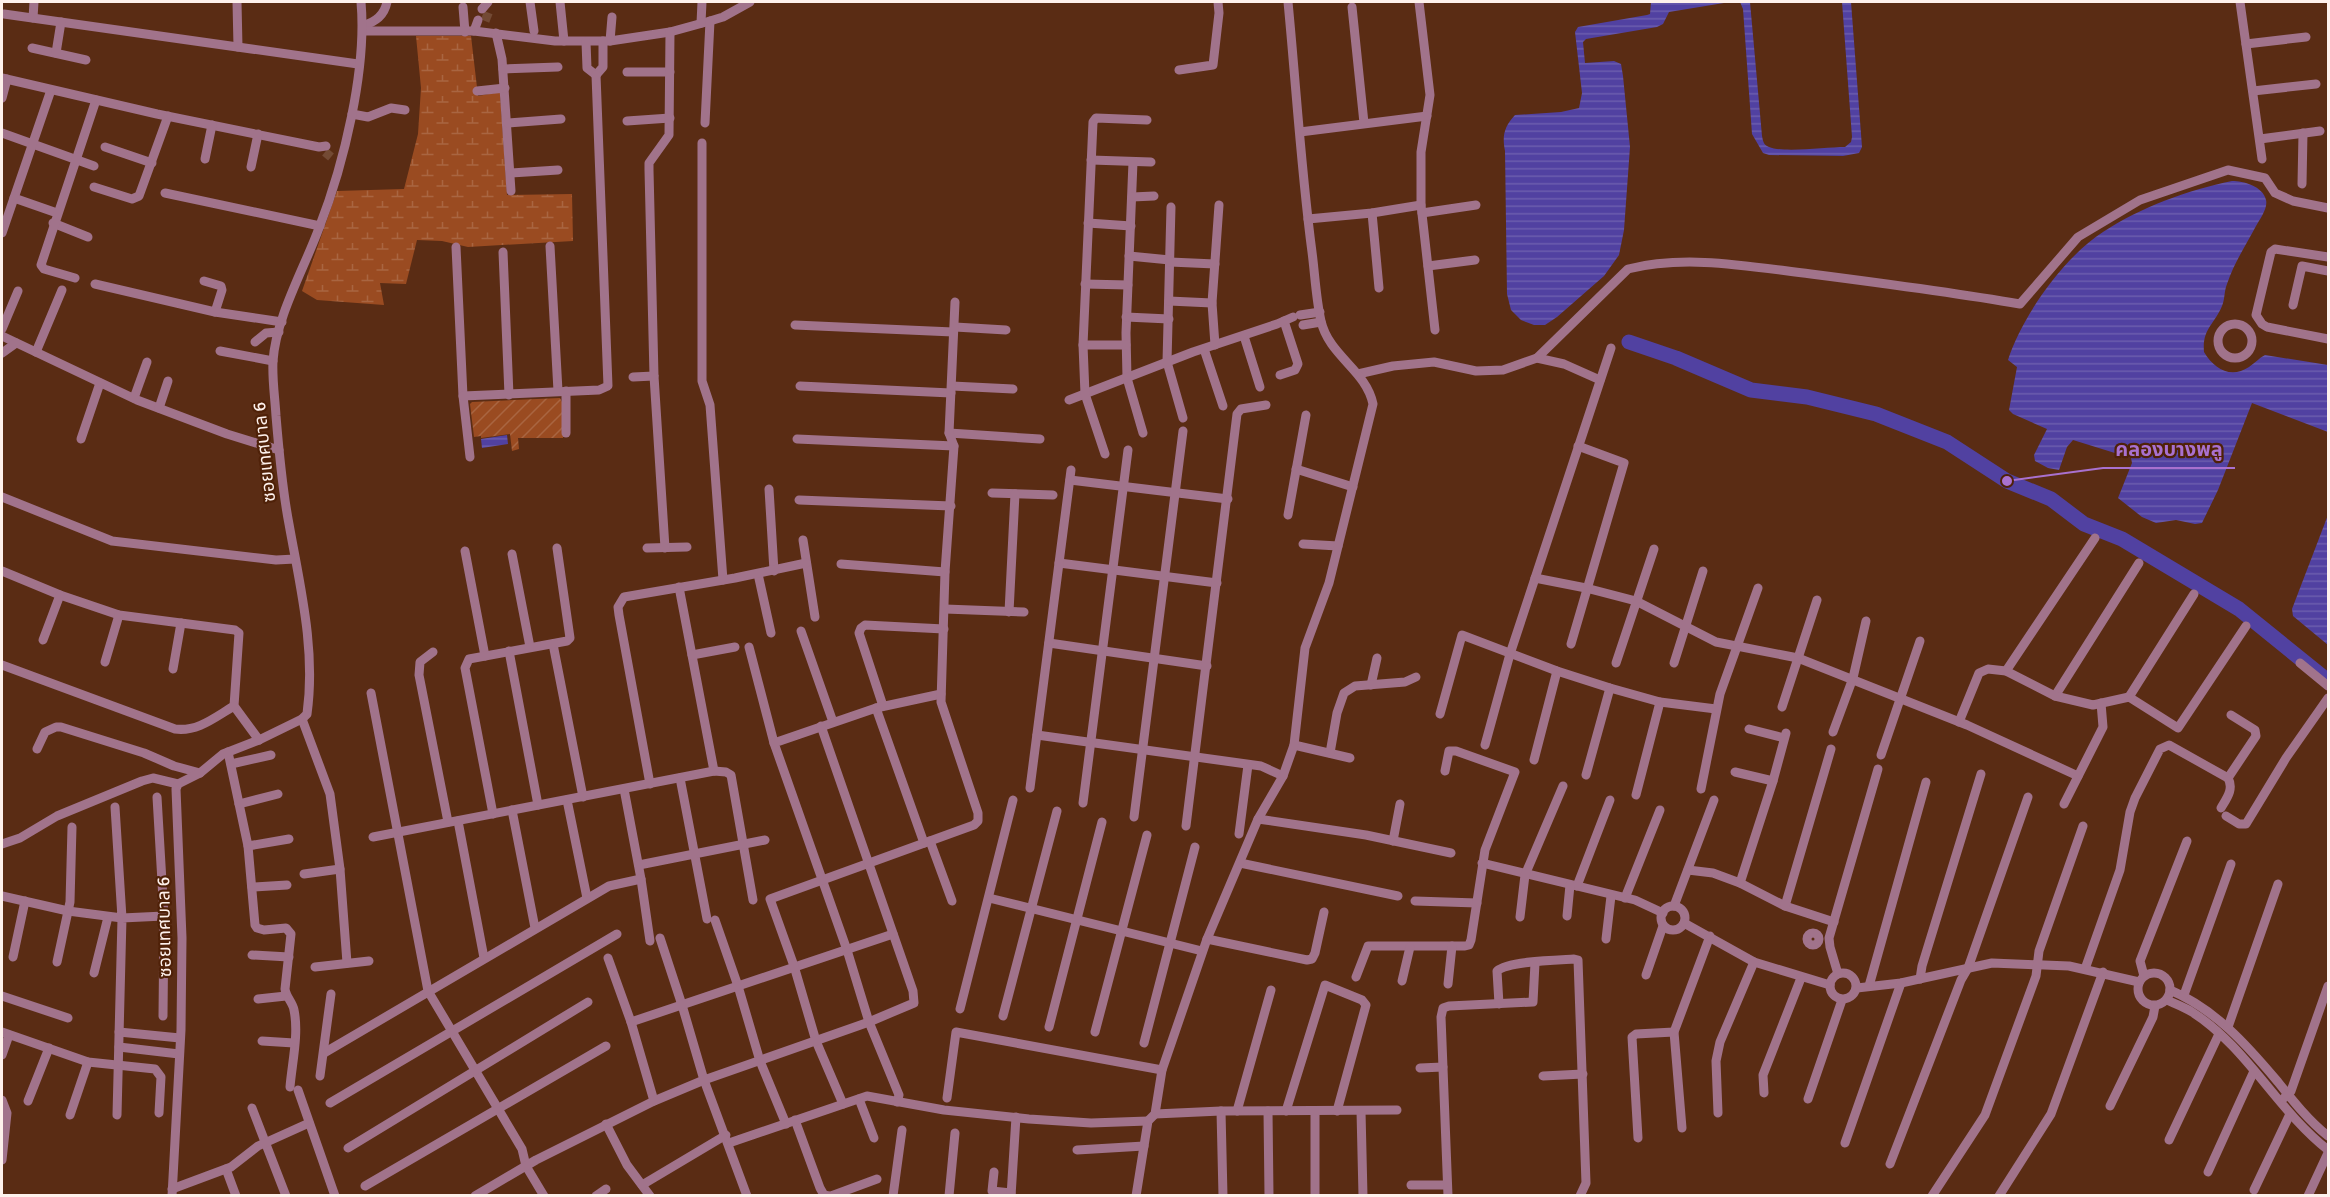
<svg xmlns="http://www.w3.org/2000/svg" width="2330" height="1197" font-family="Signika,'Noto Sans Thai',sans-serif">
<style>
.wetland{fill:url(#wetland-marsh)}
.garden{fill:url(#garden-furrows)}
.water{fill:url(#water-rules)}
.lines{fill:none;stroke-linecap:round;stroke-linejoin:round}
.river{stroke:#5141a1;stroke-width:15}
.street-tunnel{stroke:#734a34;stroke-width:9;stroke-dasharray:9 4.5;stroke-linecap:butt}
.street{stroke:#a1738b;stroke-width:9}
.labels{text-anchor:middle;stroke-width:4.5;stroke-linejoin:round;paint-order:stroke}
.street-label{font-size:18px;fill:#fef1ec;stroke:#4f2108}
.leader{fill:none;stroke:#a971cf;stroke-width:2}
.callout-dot{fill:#a971cf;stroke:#4f2108;stroke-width:2}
.callout-label{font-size:20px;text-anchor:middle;font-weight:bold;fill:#a971cf;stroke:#4f2108;stroke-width:4.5;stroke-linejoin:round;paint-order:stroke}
</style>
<defs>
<pattern id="wetland-marsh" width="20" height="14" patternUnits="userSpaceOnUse" patternTransform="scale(1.5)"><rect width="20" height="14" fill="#9a4b21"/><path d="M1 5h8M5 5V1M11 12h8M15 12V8" fill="none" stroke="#a96541"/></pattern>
<pattern id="garden-furrows" width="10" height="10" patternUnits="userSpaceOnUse" patternTransform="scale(1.5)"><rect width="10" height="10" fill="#9a4b21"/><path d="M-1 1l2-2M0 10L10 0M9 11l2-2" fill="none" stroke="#a96541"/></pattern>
<pattern id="water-rules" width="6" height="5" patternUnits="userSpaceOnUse" patternTransform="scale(1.5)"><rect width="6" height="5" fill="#5141a1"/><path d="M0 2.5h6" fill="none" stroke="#6b5dae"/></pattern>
</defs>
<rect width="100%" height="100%" fill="#5a2c14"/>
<polygon class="wetland" points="416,36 471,36 478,96 500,92 507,195 572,194 573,241 468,247 442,241 417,240 406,284 380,283 384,305 317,300 302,291 337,191 404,189 418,134 421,88"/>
<polygon class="garden" points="560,398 562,402 563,438 518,438 519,449 512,451 510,434 481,438 481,436 474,437 470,404 472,402"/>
<g class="water">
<path d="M 1651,2 L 1750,2 L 1762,136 C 1763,140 1763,145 1769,147 C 1783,153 1828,147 1845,147 L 1851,142 L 1852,137 L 1842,2 L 1851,2 L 1862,147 L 1859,153 L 1843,156 L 1769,155 L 1763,153 L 1752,134 L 1743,9 L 1740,2 L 1730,2 L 1669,12 L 1663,24 L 1657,27 L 1586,39 L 1583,42 L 1585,63 L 1614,61 L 1621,64 L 1623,76 L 1630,147 L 1624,230 L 1619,255 L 1604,276 L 1557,317 L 1545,325 L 1534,325 L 1521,320 L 1511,310 L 1507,294 L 1505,151 C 1502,136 1504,127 1515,115 L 1561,112 L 1579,108 L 1582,93 L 1575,32 L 1578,27 L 1647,15 L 1650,14 Z"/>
<path d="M 2232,181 C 2243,181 2263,186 2266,200 C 2268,208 2260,219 2256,226 C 2246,245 2234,263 2227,284 C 2224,291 2225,299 2222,306 C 2214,325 2202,329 2204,352 C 2214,369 2231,379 2249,367 C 2255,363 2259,358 2265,355 L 2328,365 L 2328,432 L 2252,403 L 2218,490 L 2202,523 L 2195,524 L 2176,520 L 2156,523 L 2142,517 L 2118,498 L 2132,463 L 2131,458 L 2073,440 L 2067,447 L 2059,470 L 2048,468 L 2035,461 L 2034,455 L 2047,429 L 2013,414 L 2009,410 L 2017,367 L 2008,360 C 2022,316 2064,257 2103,232 C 2141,207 2188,190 2232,181 Z"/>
<polygon points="507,435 508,444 482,448 481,439"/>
<polygon points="2328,515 2328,645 2293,616 2292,609"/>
</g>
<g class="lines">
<polyline class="river" points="1629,342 1676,358 1751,390 1807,397 1876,414 1947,442 2007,481 2051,499 2084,524 2122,539 2239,609 2328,681"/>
<g class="street-tunnel">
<polyline points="485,21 489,11"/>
<polyline points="325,152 331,157"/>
</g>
<g class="street">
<polyline points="237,2 238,47"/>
<polyline points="530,2 534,31"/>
<polyline points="560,2 564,41"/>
<polyline points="1419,2 1430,95 1421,152 1421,205 1435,330"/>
<polyline points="2240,2 2262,159"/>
<polyline points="463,7 465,32"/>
<polyline points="1352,7 1364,123"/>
<polyline points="482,9 488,2"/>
<polyline points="4,14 358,64"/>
<polyline points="33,18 34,2"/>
<polyline points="701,23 702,2"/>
<path d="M 363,26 C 376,21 384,16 387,2"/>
<polyline points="363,31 474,31 555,41 610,41 670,32 710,21 723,17 750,2"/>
<polyline points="474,31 478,20"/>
<polyline points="496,33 502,59 511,191"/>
<polyline points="610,41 612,17"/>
<polyline points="586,42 587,68 596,75"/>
<polyline points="2246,44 2306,37"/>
<polyline points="32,48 86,60"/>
<polyline points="56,53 61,22"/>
<polyline points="503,69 558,67"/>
<polyline points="1179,70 1213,65 1219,13 1218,2"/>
<polyline points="627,72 670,72"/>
<polyline points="596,75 603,67 603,41"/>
<polyline points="2,78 157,114 319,147 326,146"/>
<polyline points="477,91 505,88"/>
<polyline points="2253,91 2316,84"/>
<polyline points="2,98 7,79"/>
<polyline points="352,114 368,117 391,108 405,110"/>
<polyline points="627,121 670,118"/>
<polyline points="508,123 561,119"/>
<polyline points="705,123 710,21"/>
<polyline points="1300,132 1427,116"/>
<polyline points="2,133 94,166"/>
<polyline points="2260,139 2320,131"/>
<polyline points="702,143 702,381 710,405 723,580"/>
<polyline points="105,147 152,163"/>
<polyline points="205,159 212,125"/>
<polyline points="1091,160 1151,162"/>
<polyline points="1133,162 1126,333 1127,378 1143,433"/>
<polyline points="251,167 258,134"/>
<polyline points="511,173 558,170"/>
<polyline points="2302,184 2303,133"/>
<polyline points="94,187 132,199 139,196 168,116"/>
<polyline points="165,193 320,226"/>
<polyline points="1132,197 1154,196"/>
<polyline points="14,198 57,213"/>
<polyline points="1171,207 1167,362 1183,418"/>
<polyline points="1372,213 1379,288"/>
<polyline points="1422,213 1476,205"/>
<polyline points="1308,219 1372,213 1421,205"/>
<polyline points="53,223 88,237"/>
<polyline points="1088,223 1131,226"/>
<polyline points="2,233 51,90"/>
<polyline points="550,246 558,391"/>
<polyline points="456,247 463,396 470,457"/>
<polyline points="503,252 509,395"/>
<polyline points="1129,256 1170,260"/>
<polyline points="2328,257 2275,249 2271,252 2256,315 2262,324 2267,327 2328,339"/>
<polyline points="1170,262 1215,264"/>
<polyline points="1428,266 1475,260"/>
<polyline points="75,278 44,269 41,265 96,100"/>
<polyline points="204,281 221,286 222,290 215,312"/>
<polyline points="95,284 215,312 282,322"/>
<polyline points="1085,284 1128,285"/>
<polyline points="1169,301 1212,303"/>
<polyline points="2293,305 2302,266 2328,271"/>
<polyline points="1300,315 1320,312"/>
<polyline points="1126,317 1169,319"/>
<circle cx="2235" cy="341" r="17"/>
<polyline points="795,325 953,332"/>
<polyline points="1303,325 1321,322"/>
<polyline points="955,327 1006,330"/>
<polyline points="2,329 18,291"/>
<polyline points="2,336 137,400 227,434 279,450"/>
<polyline points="1244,336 1260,387"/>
<polyline points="255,342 266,333 279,332"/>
<polyline points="1083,345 1126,345"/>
<polyline points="1215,345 1212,303 1219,205"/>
<polyline points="1204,349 1223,406"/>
<polyline points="220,351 273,361"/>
<polyline points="36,352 62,290"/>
<polyline points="2,353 16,343"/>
<path d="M 1537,358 L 1628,269 C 1687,254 1752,267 1811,274 C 1881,283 1951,292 2020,304 L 2078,237 L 2140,200 L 2228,170 L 2265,178 L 2275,193 L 2293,201 L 2328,208"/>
<polyline points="1358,374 1393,366 1434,362 1476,371 1503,370 1537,358 1564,364 1600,380"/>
<polyline points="1280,375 1295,370 1298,364 1284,321"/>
<polyline points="633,377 654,376"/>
<polyline points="800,386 951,393"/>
<polyline points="952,386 1013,389"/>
<polyline points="566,391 566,433"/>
<polyline points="463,396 599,390 608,386 596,75"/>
<polyline points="134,398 147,362"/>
<polyline points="1069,400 1193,352 1277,324 1293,317"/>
<polyline points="159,408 168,381"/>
<polyline points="949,433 1040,439"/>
<polyline points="81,439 100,383"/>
<polyline points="797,439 954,446"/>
<polyline points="1105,454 1085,394 1083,345 1093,122 1096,118 1147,120"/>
<polyline points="1296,469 1353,487"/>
<polyline points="1070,480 1228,499"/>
<polyline points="769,489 774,571"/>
<polyline points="992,493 1053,495"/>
<polyline points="2,497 112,541 276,560 295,559"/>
<polyline points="799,500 951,506"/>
<polyline points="1288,515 1306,415"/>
<polyline points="803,540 815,617"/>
<polyline points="1303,544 1338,546"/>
<polyline points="647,548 687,547"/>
<polyline points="665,548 654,376 649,170 649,163 669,135 670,32"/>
<polyline points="465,551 485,656"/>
<polyline points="512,554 530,647"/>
<polyline points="1059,563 1217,583"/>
<polyline points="841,564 945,572"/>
<polyline points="2,571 60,595 119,615 235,630 239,633 234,706 259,740"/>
<polyline points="758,574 771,633"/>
<polyline points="1535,578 1586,588 1636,601 1716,642 1798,658 1967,725 2078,776"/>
<polyline points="679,587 714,771"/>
<polyline points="945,609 1024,612"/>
<polyline points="1009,612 1015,494"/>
<polyline points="801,631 833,722"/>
<polyline points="43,640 60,595"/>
<polyline points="1049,643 1207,666"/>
<polyline points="553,644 583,797"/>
<polyline points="1571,644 1624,463 1578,446"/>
<polyline points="749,647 774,743"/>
<polyline points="509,651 538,805"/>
<polyline points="433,652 420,662 419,675 448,822"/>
<polyline points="692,655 735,647"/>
<polyline points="105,662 119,615"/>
<polyline points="1616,663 1654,549"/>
<polyline points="1674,663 1703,571"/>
<polyline points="2300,663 2328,686"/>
<path d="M 2,665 L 175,729 C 198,732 215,717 234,706"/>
<polyline points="173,669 181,623"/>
<polyline points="2006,671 2095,538"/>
<polyline points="1371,685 1377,658"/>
<polyline points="371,693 428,991 522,1149 526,1166 544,1196"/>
<polyline points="2055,696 2139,563"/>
<polyline points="2129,697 2194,594"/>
<polyline points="883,706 859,633 861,628 865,625 944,629"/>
<polyline points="1782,707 1817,600"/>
<polyline points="876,708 924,843"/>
<polyline points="1440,714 1462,635 1557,671 1610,688 1660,702 1716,709"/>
<polyline points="302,719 330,794 340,869 347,963"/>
<polyline points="1959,722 1979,673 1988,669 2006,671 2055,696 2093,705 2129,697 2178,728 2246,626"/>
<polyline points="1749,729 1784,738"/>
<polyline points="1833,732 1853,678 1866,621"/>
<polyline points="1037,735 1261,766 1283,776"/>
<polyline points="1294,745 1350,758"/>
<polyline points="1485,745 1510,654 1611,348"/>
<polyline points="37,749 45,732 56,727 61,727 144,753 174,766 200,773"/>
<path d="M 228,752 L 248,846 L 255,925 L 257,928 L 264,930 L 286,928 L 291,934 L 285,989 C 286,997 293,1003 294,1010 C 299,1034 292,1063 290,1087"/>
<polyline points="1330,753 1337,713 1344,693 1355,686 1405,682 1416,677"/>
<polyline points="1881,755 1920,641"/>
<polyline points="1534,760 1557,671"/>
<polyline points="231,764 271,755"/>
<polyline points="1735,772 1773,781"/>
<polyline points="1586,775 1610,688"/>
<polyline points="680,778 707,919"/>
<polyline points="2228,778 2256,736 2255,730 2231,715"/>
<polyline points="650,784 619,615 618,607 624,597 735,578 806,563"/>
<polyline points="1030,788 1071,470"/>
<polyline points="624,789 641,879 650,941"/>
<polyline points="1701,789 1720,694 1758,588"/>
<polyline points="1636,795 1660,702"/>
<polyline points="157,797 164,916"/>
<polyline points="567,800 587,898"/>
<polyline points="1083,803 1128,450"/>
<polyline points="239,804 278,794"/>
<polyline points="2064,804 2103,727 2101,703"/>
<polyline points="512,810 535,928"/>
<polyline points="493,814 465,668 469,659 567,641 570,638 557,548"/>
<polyline points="2226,816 2239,824 2246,824 2286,758 2328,698"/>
<polyline points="1134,817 1183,431"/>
<polyline points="1258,819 1366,835 1451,853"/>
<polyline points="458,821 484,958"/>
<polyline points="1186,826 1237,414 1241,409 1266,405"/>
<polyline points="1239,834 1248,765"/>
<polyline points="373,837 714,771 726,772 731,775 753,900"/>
<polyline points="930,841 952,901"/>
<polyline points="1393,841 1400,804"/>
<polyline points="2,844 20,838 57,816 142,781 153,778 178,784"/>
<polyline points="248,846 289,839"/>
<polyline points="1240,863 1398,896"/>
<polyline points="1482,863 1635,900 1663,913"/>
<polyline points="639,865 765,840"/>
<polyline points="1688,870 1713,873 1740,883 1785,906 1834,922"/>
<polyline points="304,874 340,869"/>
<polyline points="1740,883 1773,781 1786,733"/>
<polyline points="1577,886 1610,800"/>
<polyline points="252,887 287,885"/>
<polyline points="2,896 68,911 122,918 115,807"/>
<polyline points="989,898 1202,951"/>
<polyline points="1625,898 1660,810"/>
<polyline points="1415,901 1477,903"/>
<polyline points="1674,906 1714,800"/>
<polyline points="1785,906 1831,749"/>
<circle cx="1673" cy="918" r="12"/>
<polyline points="1567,916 1570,885"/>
<polyline points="1520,917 1525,875 1563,786"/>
<polyline points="715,920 738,986 760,1061 786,1124"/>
<polyline points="1684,923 1754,962 1830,985"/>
<circle cx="1813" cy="939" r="6"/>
<polyline points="660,938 682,1005 704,1080 747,1196"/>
<polyline points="1207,939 1307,960 1312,959 1315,953 1324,912"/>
<polyline points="1606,939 1611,896"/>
<polyline points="252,955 289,957"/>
<polyline points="13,957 25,901"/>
<polyline points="608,958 631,1022 654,1101"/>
<polyline points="57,962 70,902 72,827"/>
<polyline points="315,967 369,961"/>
<path d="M 2085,969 L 2120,870 L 2130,812 L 2135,798 L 2160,749 L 2169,745 L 2228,778 C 2234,789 2227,798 2221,808"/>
<circle cx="1843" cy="986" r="13"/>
<circle cx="2154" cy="989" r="16"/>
<polyline points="94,973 108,917"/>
<polyline points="1838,974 1830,947 1829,938 1878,769"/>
<polyline points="1646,975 1663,926"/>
<polyline points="2144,976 2140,961 2187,841"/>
<polyline points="1356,977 1368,946 1465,946 1469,945 1471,940 1485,850 1515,772 1456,751 1449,751 1445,771"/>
<polyline points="1920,979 1922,966 1981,774"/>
<polyline points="1402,981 1410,947"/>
<polyline points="1448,984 1452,946"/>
<polyline points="1869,986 1926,782"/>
<polyline points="1857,988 1901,983 1992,963 2069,966 2139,982"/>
<path d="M 2170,990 C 2215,1009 2247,1045 2278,1082 C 2293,1101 2309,1121 2328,1136"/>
<polyline points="2184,995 2231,864"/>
<polyline points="2,996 68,1018"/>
<polyline points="258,999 286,996"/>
<path d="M 2167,1000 C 2175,1004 2184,1007 2192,1012 C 2247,1047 2277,1110 2328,1150"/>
<path d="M 1499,1004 L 1497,971 C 1508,961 1558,960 1574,959 L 1578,960 L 1586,1183 L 1580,1196"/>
<polyline points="960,1009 1013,800"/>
<polyline points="1003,1016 1057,811"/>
<polyline points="631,1022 893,934"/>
<polyline points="1049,1027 1102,822"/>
<polyline points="2228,1027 2278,884"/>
<polyline points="2,1032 88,1062 155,1069 161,1077 159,1113"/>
<polyline points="119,1032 180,1038"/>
<polyline points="1095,1032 1147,835"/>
<polyline points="262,1041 294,1043"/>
<polyline points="1144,1043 1195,847"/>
<polyline points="119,1047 179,1054"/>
<polyline points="324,1053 609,886 641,879"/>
<polyline points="2,1055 9,1035"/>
<polyline points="1420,1068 1443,1067"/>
<polyline points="320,1076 331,994"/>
<polyline points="1543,1076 1583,1074"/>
<polyline points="298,1090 335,1196"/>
<polyline points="1764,1093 1763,1075 1801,978"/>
<polyline points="947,1098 956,1032 1162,1070"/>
<polyline points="2284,1098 2291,1091 2328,986"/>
<polyline points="859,1099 874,1138"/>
<polyline points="1808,1099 1842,1000"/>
<polyline points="2,1100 7,1113 2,1160"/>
<polyline points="28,1101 49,1048"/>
<polyline points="897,1102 899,1095 869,1022 847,950 774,743 876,708 941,694"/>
<polyline points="330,1103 617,934"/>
<polyline points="843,1104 816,1041 794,966 770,899 974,825 978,821 978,813 941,702 945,572 954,446 949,433 955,302"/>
<polyline points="2110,1106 2153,1017 2155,1006"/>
<polyline points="252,1108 286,1196"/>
<polyline points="1221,1111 1223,1196"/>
<polyline points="1237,1111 1271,990"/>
<polyline points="1268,1111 1269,1196"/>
<polyline points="1286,1111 1325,985 1362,1000 1366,1005 1337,1111"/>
<polyline points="1315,1111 1315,1196"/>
<polyline points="1361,1111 1363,1196"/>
<polyline points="1718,1113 1716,1061 1720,1042 1754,962"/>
<polyline points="1155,1114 1221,1111 1397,1110"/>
<polyline points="70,1115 88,1062"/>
<polyline points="117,1115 122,918 164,916 163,1016"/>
<polyline points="795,1120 820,1188 824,1195 829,1196"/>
<polyline points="606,1124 627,1165 650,1196"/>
<polyline points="1682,1128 1674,1032 1710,936"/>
<polyline points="1638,1138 1632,1037 1636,1034 1674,1032"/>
<polyline points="2169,1140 2219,1034"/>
<polyline points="729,1143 867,1096 944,1110 1029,1119 1091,1123 1148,1121"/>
<polyline points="1845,1143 1901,983"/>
<polyline points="348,1148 588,1002"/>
<polyline points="1077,1150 1144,1146"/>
<polyline points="1890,1164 1961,980 1968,968 2028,797"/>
<polyline points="226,1169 236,1196"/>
<polyline points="994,1172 992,1191 1011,1193"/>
<polyline points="2208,1172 2254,1071"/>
<polyline points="642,1185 726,1135"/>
<polyline points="1411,1185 1447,1185"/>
<polyline points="365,1186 606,1046"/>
<polyline points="172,1189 231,1167 258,1146 309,1123"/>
<polyline points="2254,1190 2290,1114"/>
<path d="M 172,1196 L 181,1030 L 182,938 L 176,789 L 178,784 L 200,773 L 223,754 L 259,740 L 302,719 L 307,714 C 316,650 300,586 289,524 C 282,488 279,452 276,416 C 275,398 272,379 273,361 C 276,317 304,269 319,228 C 344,164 367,69 361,2"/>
<polyline points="475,1196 536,1160 654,1101 704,1080 869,1022 914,1003 913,991 821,726"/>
<polyline points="596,1196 606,1189"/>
<polyline points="831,1196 877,1179"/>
<polyline points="893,1196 902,1130"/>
<polyline points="949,1196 955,1133"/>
<polyline points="1011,1196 1016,1117"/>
<path d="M 1136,1196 L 1148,1121 L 1155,1114 L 1162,1070 L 1207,939 L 1258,819 L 1283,776 L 1294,745 L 1305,648 L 1329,583 L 1373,404 C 1366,370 1329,356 1321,321 C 1316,299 1315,275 1312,252 C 1301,169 1296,85 1288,2"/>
<polyline points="1448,1196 1441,1017 1443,1008 1449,1006 1533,1002 1535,963"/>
<polyline points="1932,1196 1985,1115 2036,976 2039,951 2083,826"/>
<polyline points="1999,1196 2051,1114 2103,972"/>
<polyline points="2308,1196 2328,1153"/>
</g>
</g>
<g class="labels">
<g class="street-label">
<text transform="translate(264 452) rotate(-96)" y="6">ซอยเทศบาล 6</text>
<text transform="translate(164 927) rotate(-91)" y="6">ซอยเทศบาล 6</text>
</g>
</g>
<path class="leader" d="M2007 481L2103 468H2235"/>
<circle class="callout-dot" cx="2007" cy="481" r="6"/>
<g class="callout-label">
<text x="2169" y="456">คลองบางพลู</text>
</g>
<rect width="2330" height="1197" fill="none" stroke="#fef1ec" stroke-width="6"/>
</svg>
